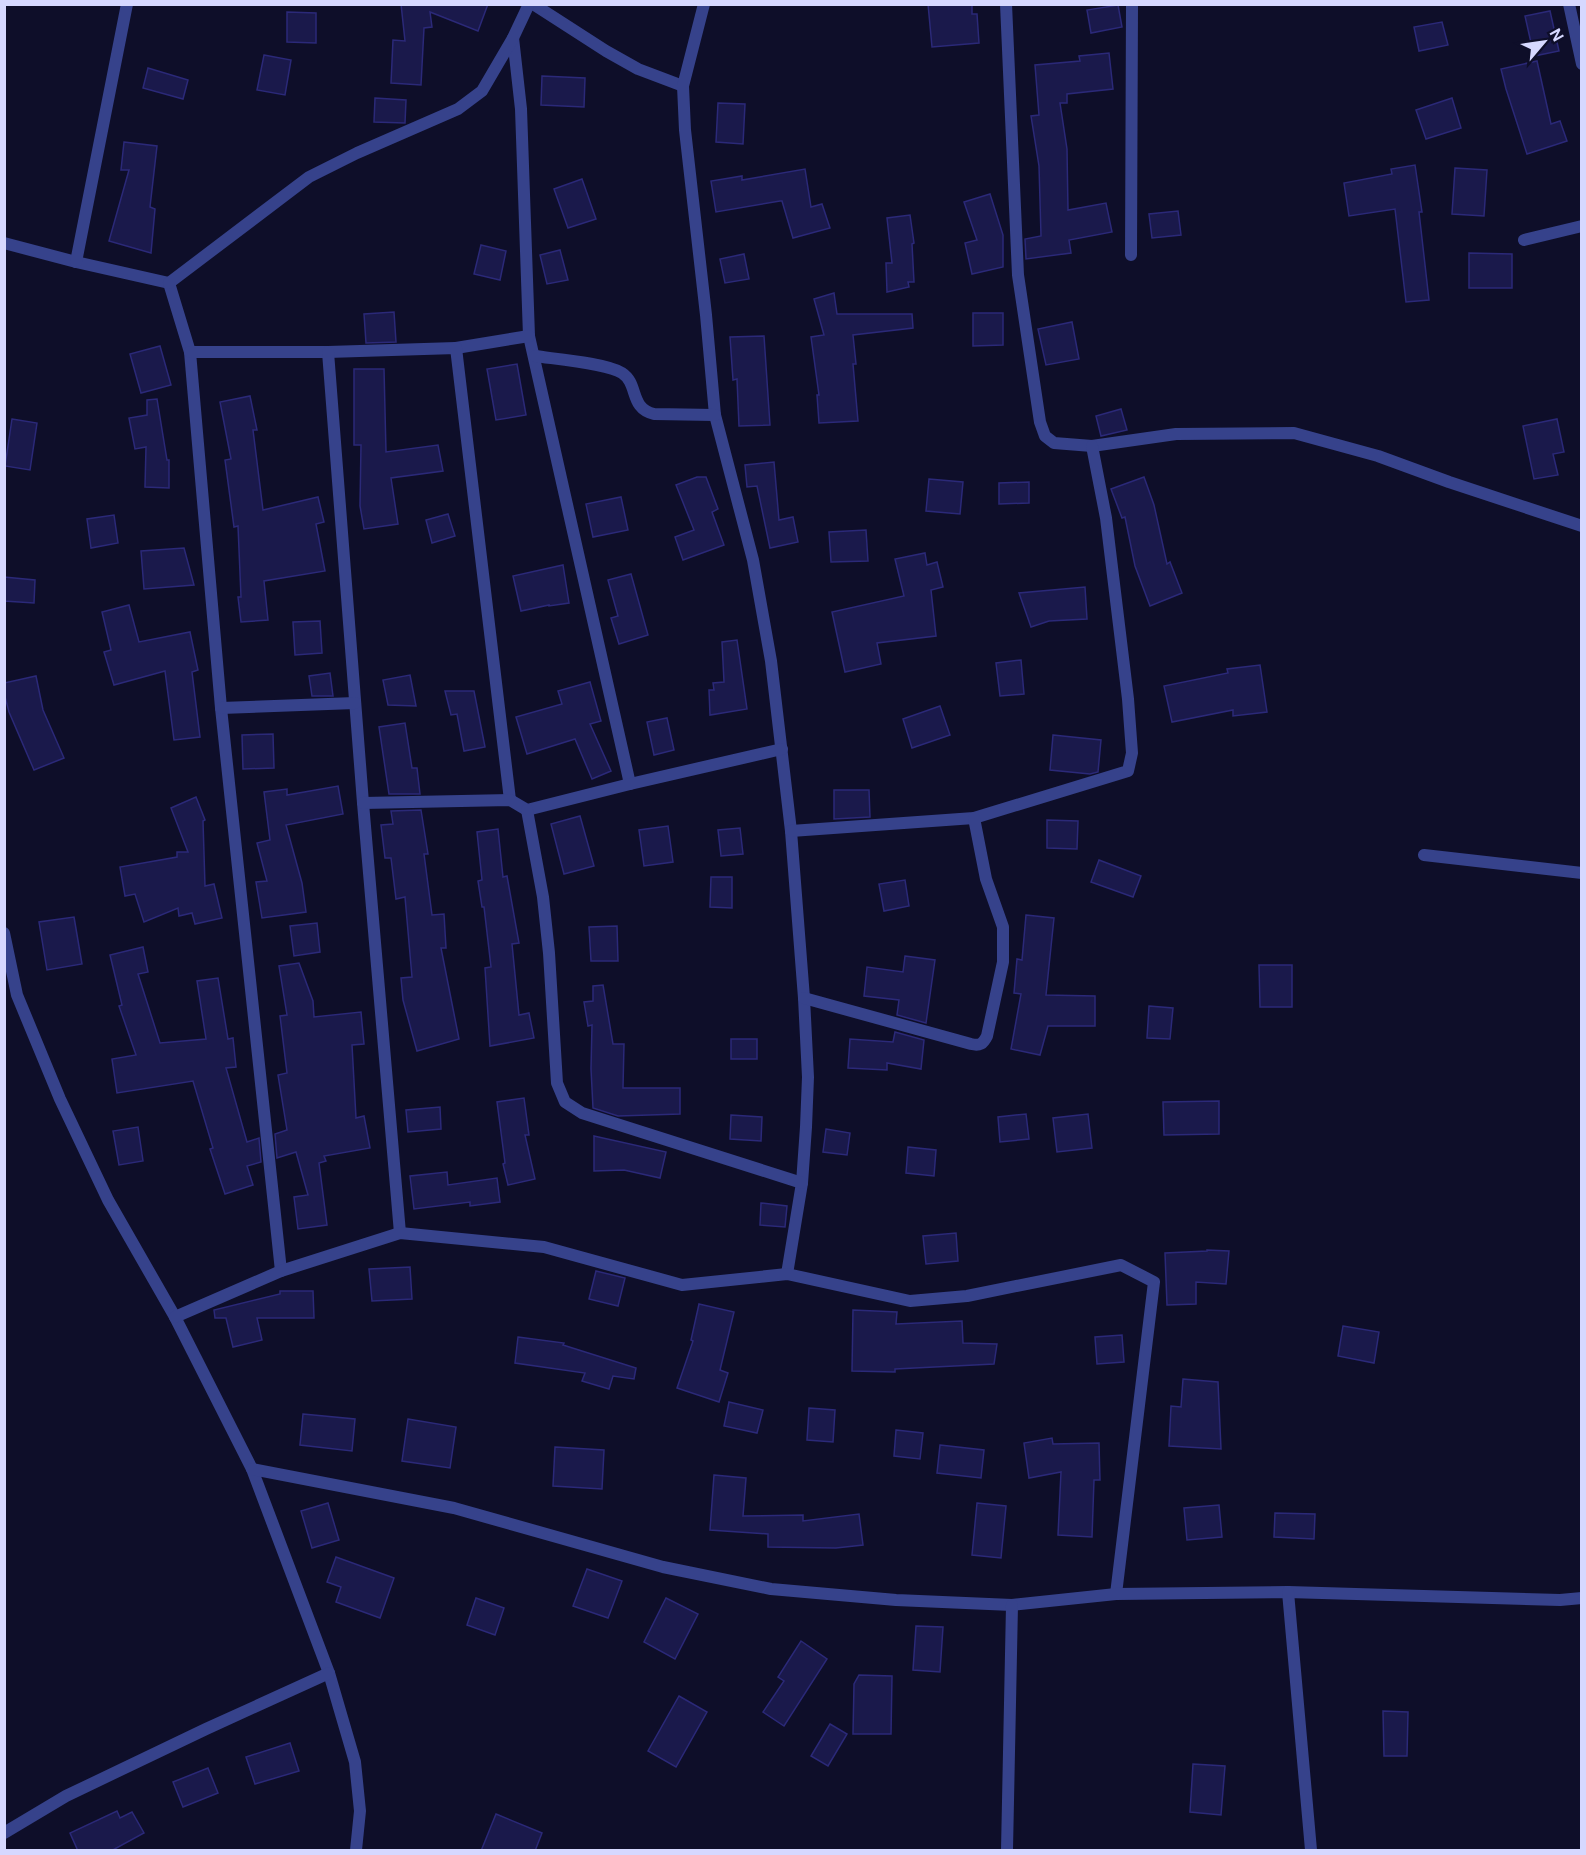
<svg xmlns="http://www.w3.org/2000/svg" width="1586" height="1855" font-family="'DM Sans',sans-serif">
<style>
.building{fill:#1a194b;stroke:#2b2978;stroke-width:1.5}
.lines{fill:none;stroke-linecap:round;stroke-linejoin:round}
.minor{stroke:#36428b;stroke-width:12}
</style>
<rect width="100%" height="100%" fill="#0e0e29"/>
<g class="building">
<polygon points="401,4 488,4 478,31 430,12 432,27 424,28 421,85 391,83 393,40 405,41"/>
<polygon points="928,4 972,4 972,14 977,14 979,43 932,47"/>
<polygon points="1118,5 1122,27 1091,33 1087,10"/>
<polygon points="1550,11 1559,51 1534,56 1525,16"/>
<polygon points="287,12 316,13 316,43 287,42"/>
<polygon points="1442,22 1448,45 1419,51 1414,27"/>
<polygon points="1109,53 1113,89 1067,94 1067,103 1060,103 1067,149 1068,210 1106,203 1112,232 1069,240 1071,253 1026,259 1025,239 1041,236 1039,166 1031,116 1039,115 1035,65 1080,61 1079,56"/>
<polygon points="264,55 291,60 285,95 257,90"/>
<polygon points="1537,61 1551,124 1560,121 1567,141 1527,154 1506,89 1501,69"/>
<polygon points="148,68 188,80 183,99 143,88"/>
<polygon points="542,76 585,78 584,107 541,105"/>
<polygon points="375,98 406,100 405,123 374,122"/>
<polygon points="1452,98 1461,128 1426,139 1416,110"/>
<polygon points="718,103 745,104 743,144 716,142"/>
<polygon points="124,142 157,146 150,207 155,209 151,253 109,241 129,170 121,170"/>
<polygon points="1415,165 1422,212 1419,212 1429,300 1406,302 1395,209 1349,216 1344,183 1392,174 1391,169"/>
<polygon points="1455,168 1487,170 1484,216 1452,214"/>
<polygon points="805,169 811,207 822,204 830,228 793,238 782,201 780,201 716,212 711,181 742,176 742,180"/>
<polygon points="582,179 596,219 568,228 554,189"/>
<polygon points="990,194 1003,235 1003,267 972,274 965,243 977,240 964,202"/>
<polygon points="1178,211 1181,235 1152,238 1149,214"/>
<polygon points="910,215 914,243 912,244 914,282 908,282 909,287 887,292 886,263 892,263 887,218"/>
<polygon points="481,245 506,251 500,280 474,274"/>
<polygon points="560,250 568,280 547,284 540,255"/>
<polygon points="1469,253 1512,254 1512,288 1469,288"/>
<polygon points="744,254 749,279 725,283 720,259"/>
<polygon points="834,293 837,314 912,314 913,328 853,335 856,364 853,364 858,421 819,423 817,395 819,395 811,337 824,335 814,299"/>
<polygon points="394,312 396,342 366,343 364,314"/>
<polygon points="973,313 1003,313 1003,345 973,346"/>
<polygon points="1072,322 1079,359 1046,365 1038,329"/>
<polygon points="764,336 770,425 739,426 737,379 733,380 730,337"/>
<polygon points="160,346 171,385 141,393 130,354"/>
<polygon points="517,364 526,415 496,420 487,369"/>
<polygon points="354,369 384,369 386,452 438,445 443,471 391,478 398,524 364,529 360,506 361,445 354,445"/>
<polygon points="250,396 257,430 253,430 263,510 318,497 324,522 316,524 325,571 264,581 268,620 241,622 238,597 241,597 238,526 234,527 225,460 231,459 220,402"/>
<polygon points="157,399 167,460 169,460 169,488 145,487 146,447 135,449 129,418 147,415 147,400"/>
<polygon points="1121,409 1127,430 1101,436 1096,416"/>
<polygon points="12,419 37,423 30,470 5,466"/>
<polygon points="1557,419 1564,452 1553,454 1558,475 1534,479 1523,426"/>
<polygon points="774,462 779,520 793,517 798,542 770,548 757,486 747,487 745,465"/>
<polygon points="697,477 706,477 718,509 712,512 724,545 683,560 675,537 694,530 676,485"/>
<polygon points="1144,477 1154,505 1167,564 1170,562 1182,593 1150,606 1135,566 1125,517 1122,518 1111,489"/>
<polygon points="929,479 963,482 960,514 926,511"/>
<polygon points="1029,482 1029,503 999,504 999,483"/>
<polygon points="621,497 628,530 593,537 586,504"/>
<polygon points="448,514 455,536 432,543 426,520"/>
<polygon points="114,515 118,543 91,548 87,519"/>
<polygon points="866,530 868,561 831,562 829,532"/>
<polygon points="184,548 194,585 144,589 141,551"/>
<polygon points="925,553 927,565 937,562 943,587 931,590 936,636 877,643 881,664 845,672 832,612 904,596 895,559"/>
<polygon points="563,565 569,603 549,606 549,605 521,611 513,576"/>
<polygon points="631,574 648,635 619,644 611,618 618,616 608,580"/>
<polygon points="4,577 35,580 34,603 4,601"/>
<polygon points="1085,587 1087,619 1049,621 1031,627 1019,593"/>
<polygon points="129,605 139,642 190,632 198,670 192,672 200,737 174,740 165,671 114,685 104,652 111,650 102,612"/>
<polygon points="320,621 322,653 295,655 293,622"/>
<polygon points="737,640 747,709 710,715 709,690 714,690 713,683 724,682 722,642"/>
<polygon points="1021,660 1024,694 1000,696 996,663"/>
<polygon points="1260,665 1267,712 1233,716 1233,710 1172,722 1164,686 1228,673 1227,669"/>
<polygon points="330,673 333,696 312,696 309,676"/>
<polygon points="410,675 416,706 388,705 383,680"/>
<polygon points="36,676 43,710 64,758 34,770 9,712 4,693 4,683"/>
<polygon points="590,682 601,721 590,724 611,771 592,779 575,739 527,754 516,717 562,704 558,691"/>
<polygon points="445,691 474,691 485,747 464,751 457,714 451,715"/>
<polygon points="940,706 950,735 912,748 903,719"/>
<polygon points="667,718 674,750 654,755 647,722"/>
<polygon points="405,723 412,768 417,768 420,794 389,794 379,727"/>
<polygon points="273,734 274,768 243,769 242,735"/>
<polygon points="1053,735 1101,740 1098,772 1090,774 1050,770"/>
<polygon points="338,786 343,814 286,825 302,883 306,912 262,918 256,882 267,881 257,843 270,840 264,792 287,789 287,795"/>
<polygon points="834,790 869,790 870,817 834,819"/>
<polygon points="196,797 205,820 203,821 205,886 214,884 222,918 195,924 192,913 179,916 178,908 144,922 135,894 125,896 120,867 177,857 177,852 188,852 171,808"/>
<polygon points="421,810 428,854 424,854 432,915 444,914 446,948 441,948 459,1039 417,1051 403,1000 401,978 412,977 405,897 396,899 391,858 385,858 381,825 393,824 391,811"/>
<polygon points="580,816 594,866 564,874 551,824"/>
<polygon points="1047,820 1078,821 1077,849 1047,848"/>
<polygon points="668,826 673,862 644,866 639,830"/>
<polygon points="740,828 743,854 721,856 718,830"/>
<polygon points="498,829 503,877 507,876 519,943 512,944 519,1015 529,1013 534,1038 490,1046 485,968 491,967 484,907 482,907 478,881 482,880 477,832"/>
<polygon points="1099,860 1141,876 1133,897 1091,882"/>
<polygon points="711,877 732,877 732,908 710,907"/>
<polygon points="905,880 909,906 884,911 879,884"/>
<polygon points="1026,915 1054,918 1046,995 1095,996 1095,1026 1048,1026 1040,1055 1011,1049 1021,994 1014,993 1017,959 1022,960"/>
<polygon points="74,917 82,964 47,970 39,922"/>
<polygon points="317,923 320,952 294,956 290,926"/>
<polygon points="617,926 618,961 591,961 589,927"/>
<polygon points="143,947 148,972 138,974 160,1043 206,1039 197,981 218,978 228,1039 233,1038 236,1067 226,1068 247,1142 259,1138 261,1162 247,1166 253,1185 225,1194 210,1149 213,1148 193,1081 117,1093 112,1059 136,1055 119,1006 122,1005 110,955"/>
<polygon points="905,956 935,960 926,1023 897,1015 899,1000 864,996 867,967 903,972"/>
<polygon points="299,963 313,1001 314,1017 361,1012 364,1044 352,1045 356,1118 364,1116 370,1148 324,1156 326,1161 319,1163 327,1225 298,1229 294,1197 308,1195 296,1152 277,1158 275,1134 287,1130 278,1075 287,1073 280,1016 287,1015 279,966"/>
<polygon points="1259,965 1292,965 1292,1007 1260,1007"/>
<polygon points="603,985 613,1044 624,1044 623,1088 680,1088 680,1114 618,1116 593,1108 591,1069 592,1025 588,1026 584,1002 593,1001 593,986"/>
<polygon points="1149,1006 1173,1008 1170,1039 1147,1038"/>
<polygon points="895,1032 924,1040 921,1069 887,1063 887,1070 848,1068 850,1039 893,1042"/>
<rect x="731" y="1039" width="26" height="20"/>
<polygon points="524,1098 529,1135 525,1135 535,1179 508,1185 503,1164 505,1163 497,1102"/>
<polygon points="1219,1101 1219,1134 1164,1135 1163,1102"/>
<polygon points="440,1107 441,1129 408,1132 406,1110"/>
<polygon points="1026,1114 1029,1139 1000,1142 998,1117"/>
<polygon points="1088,1114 1092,1148 1057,1152 1053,1118"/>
<polygon points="731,1115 762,1117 761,1141 730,1139"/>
<polygon points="138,1127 143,1161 119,1165 113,1131"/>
<polygon points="826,1129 850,1133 847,1155 823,1152"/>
<polygon points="594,1136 666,1152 660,1178 624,1170 594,1171"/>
<polygon points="908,1147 936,1150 934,1176 906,1173"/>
<polygon points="447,1172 448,1185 497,1178 500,1202 470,1206 470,1202 414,1209 410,1176"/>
<polygon points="761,1203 787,1206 785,1227 760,1225"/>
<polygon points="956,1233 958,1261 926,1264 923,1236"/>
<polygon points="1207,1250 1229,1251 1226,1284 1196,1282 1196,1304 1167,1305 1165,1253 1207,1251"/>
<polygon points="410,1267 412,1299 372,1301 369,1269"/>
<polygon points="596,1271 625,1278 618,1306 589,1299"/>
<polygon points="280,1291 313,1291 314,1318 257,1318 262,1340 233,1347 226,1318 215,1318 214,1310 280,1294"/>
<polygon points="699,1304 734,1312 720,1370 728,1373 719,1402 677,1388 693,1341 691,1340"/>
<polygon points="853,1310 897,1312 896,1324 962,1321 963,1343 997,1344 994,1364 895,1369 895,1372 852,1371"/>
<polygon points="1343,1326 1379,1332 1374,1363 1338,1356"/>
<polygon points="1122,1335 1124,1362 1097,1364 1095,1337"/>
<polygon points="518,1337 564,1343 563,1345 636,1368 634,1379 613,1376 609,1389 582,1381 585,1373 515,1363"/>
<polygon points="1183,1379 1218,1382 1221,1449 1169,1446 1171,1406 1181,1407"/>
<polygon points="729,1402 763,1410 757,1433 724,1426"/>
<polygon points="809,1408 835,1410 833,1442 807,1440"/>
<polygon points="303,1414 355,1419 352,1451 300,1445"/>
<polygon points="408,1419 456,1427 450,1468 402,1461"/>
<polygon points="896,1430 923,1433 920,1459 894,1456"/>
<polygon points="1052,1438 1053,1444 1099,1443 1100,1480 1094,1480 1092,1537 1058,1535 1061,1472 1029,1478 1024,1443"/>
<polygon points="940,1445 984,1450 981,1478 937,1473"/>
<polygon points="555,1447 604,1450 602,1489 553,1486"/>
<polygon points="714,1475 746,1478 743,1516 803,1515 803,1521 859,1514 863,1545 836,1548 768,1547 768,1534 710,1530"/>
<polygon points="328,1503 339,1540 312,1548 301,1511"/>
<polygon points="977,1503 1006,1506 1001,1558 972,1555"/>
<polygon points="1219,1505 1222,1537 1187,1540 1184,1508"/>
<polygon points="1275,1513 1315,1514 1314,1539 1274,1537"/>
<polygon points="336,1557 394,1578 380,1618 336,1602 341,1587 327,1582"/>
<polygon points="587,1569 622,1581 608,1618 573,1606"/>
<polygon points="476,1598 504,1608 495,1635 467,1625"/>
<polygon points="666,1598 698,1614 675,1659 644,1642"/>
<polygon points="916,1626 943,1627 940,1672 913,1670"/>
<polygon points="801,1641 827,1659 784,1726 763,1712 784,1681 778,1677"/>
<polygon points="859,1675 892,1676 891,1734 853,1734 854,1684"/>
<polygon points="679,1696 707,1712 676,1767 648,1751"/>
<polygon points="1383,1711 1408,1712 1407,1756 1384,1756"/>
<polygon points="830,1724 847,1734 828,1766 811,1756"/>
<polygon points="290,1743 299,1771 255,1784 246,1757"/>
<polygon points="1193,1764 1225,1766 1221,1815 1190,1812"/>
<polygon points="208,1768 218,1793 183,1807 173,1782"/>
<polygon points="117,1811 120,1818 132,1812 144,1833 111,1851 78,1851 70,1833"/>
<polygon points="496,1814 542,1833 535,1851 481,1851"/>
</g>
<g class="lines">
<g class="minor">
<polyline points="533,4 606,51 638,69 683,86"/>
<polyline points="704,4 683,86 685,130 706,315 715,415 753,560 771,661 791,831 804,998 808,1077 806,1127 802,1183 787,1274"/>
<polyline points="1006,4 1018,275 1040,422 1045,436 1054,443 1092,446 1176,434 1294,433 1378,456 1449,482 1582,526"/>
<polyline points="1569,4 1582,64"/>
<polyline points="513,38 521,109 529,336 630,784"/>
<polyline points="1524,240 1582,226"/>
<polyline points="4,243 76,262 169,283"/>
<polyline points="1131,255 1132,4"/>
<polyline points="76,262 127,4"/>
<polyline points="169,283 190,352 221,708 281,1271"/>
<polyline points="169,283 309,177 357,153 458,109 482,91 513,38 529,4"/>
<polyline points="456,348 529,336"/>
<polyline points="190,352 328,352 456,348 510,800"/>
<polyline points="328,352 363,803 400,1233"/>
<path d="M 535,356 C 555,359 606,363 622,373 C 639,384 629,408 654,414 L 715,415"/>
<polyline points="221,708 355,703"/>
<polyline points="363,803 510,800 527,810 630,784 782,749"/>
<polyline points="527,810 543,897 549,953 557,1083 565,1102 582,1113 802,1183"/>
<polyline points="791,831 974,818 1128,771 1132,753 1128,699 1106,518 1092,446"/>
<polyline points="1424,855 1582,873"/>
<polyline points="4,933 17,995 60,1099 108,1200 175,1317 252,1469 329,1673 355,1762 360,1811 356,1850"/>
<path d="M 804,998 L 971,1044 C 980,1046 983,1044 987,1036 L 1003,962 L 1003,927 L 986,879 L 974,818"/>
<polyline points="175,1317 281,1271 400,1233 544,1247 682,1285 787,1274 910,1301 967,1296 1121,1265 1154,1282 1116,1594"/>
<polyline points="252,1469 454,1508 663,1567 771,1589 896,1600 1012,1605 1116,1594 1288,1592 1560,1600 1582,1598"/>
<polyline points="1288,1592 1311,1850"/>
<polyline points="4,1833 66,1796 206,1729 329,1673"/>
<polyline points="1007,1850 1012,1605"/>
</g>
</g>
<rect width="1586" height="1855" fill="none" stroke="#d6d8ff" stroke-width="12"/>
<g transform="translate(1544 42) rotate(61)" stroke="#0e0e29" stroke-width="4.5" paint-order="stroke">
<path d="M0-4.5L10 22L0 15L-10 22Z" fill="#d6d8ff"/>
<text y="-9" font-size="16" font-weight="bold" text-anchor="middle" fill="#d6d8ff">N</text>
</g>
</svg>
